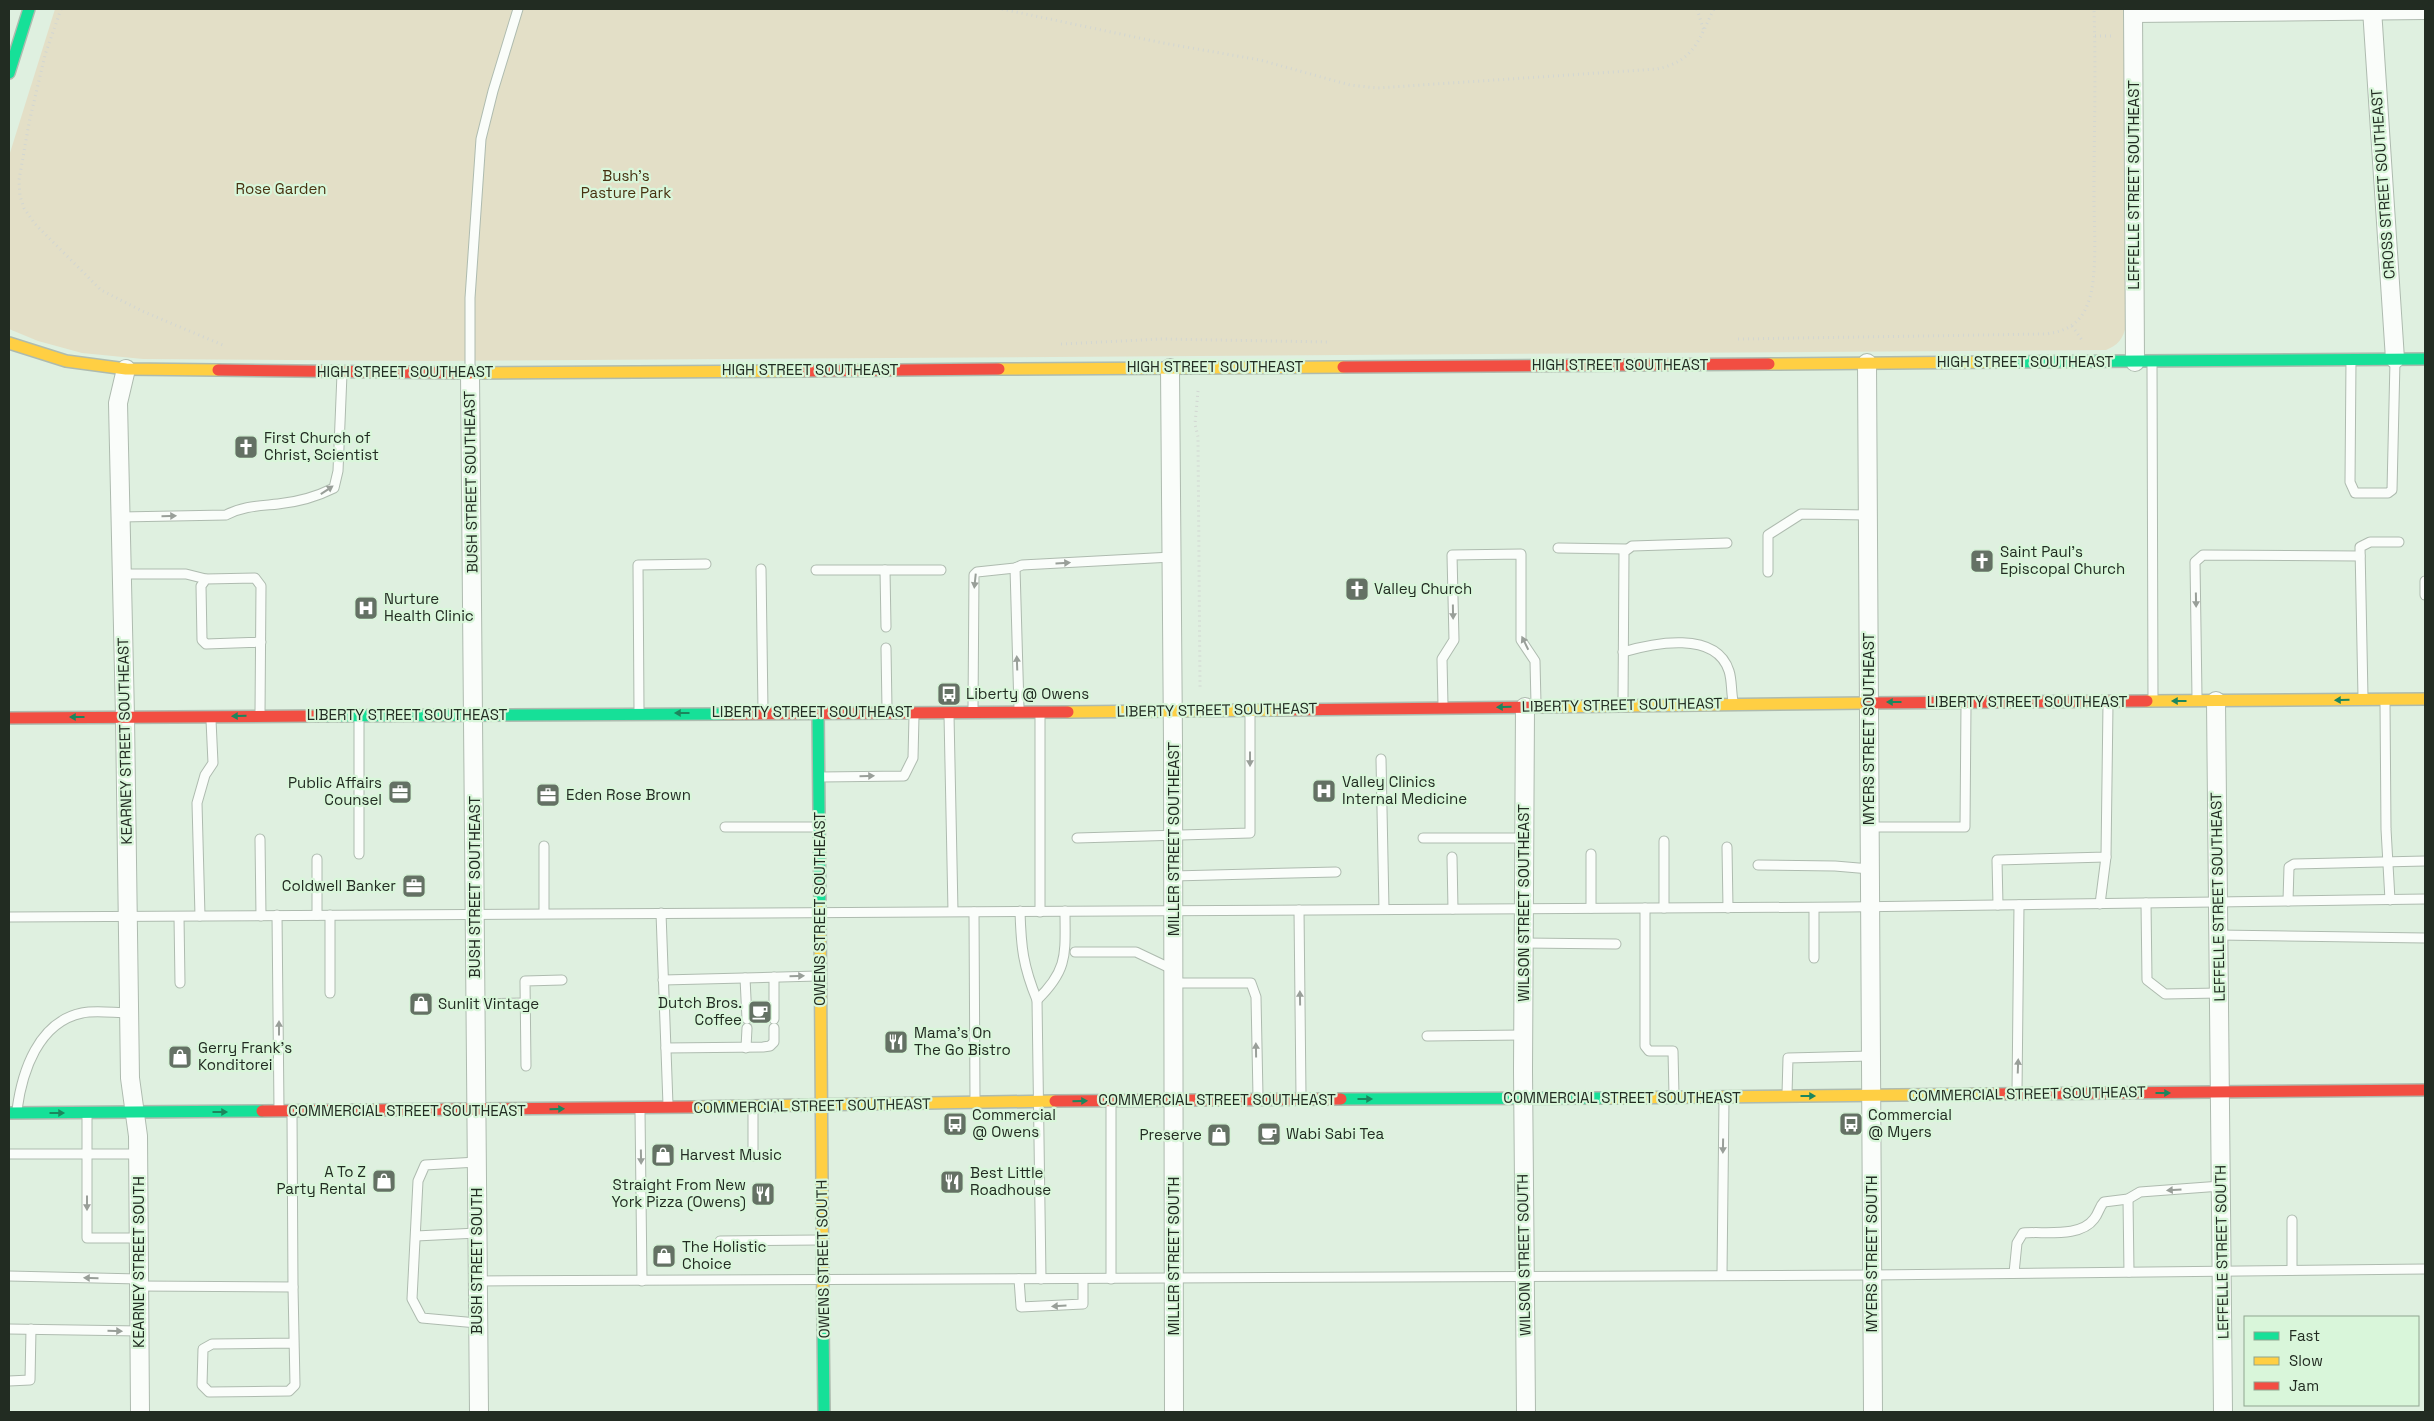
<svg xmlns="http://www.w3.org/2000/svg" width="2434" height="1421" font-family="'Space Grotesk',sans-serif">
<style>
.green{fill:#e3dfc7}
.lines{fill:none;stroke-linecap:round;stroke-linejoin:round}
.lane-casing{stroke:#aebbaf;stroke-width:11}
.street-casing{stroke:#aebbaf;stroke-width:20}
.fast-casing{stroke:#aebbaf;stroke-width:14}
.slow-casing{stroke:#aebbaf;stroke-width:14}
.jam-casing{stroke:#aebbaf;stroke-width:14}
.path{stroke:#d2d6d2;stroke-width:3;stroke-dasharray:1 4;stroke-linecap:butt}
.lane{stroke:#fafdfa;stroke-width:9}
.street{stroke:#fafdfa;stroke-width:18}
.fast{stroke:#16e098;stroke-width:11}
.slow{stroke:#ffcf43;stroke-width:11}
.jam{stroke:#f24e42;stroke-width:11}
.oneway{fill:#999f99}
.oneway2{fill:#1c865d}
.labels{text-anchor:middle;stroke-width:4.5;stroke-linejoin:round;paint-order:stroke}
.park-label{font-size:15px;fill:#473110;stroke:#d9f6da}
.street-label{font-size:15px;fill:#222c22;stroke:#d9f6da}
.poi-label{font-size:15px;fill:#222c22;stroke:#d9f6da;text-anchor:start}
</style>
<rect width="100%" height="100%" fill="#dff0e0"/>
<path class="green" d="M 55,9 L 2124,9 L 2126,326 C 2123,339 2118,345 2106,350 L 429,361 L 143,359 L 82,353 L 38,341 L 9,329 L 9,156 Z"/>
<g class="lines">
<g class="lane-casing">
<g id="lane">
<polyline points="2351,360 2350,482 2355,493 2388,493 2392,490 2395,361"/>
<polyline points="2152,362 2153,699"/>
<polyline points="470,370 470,298 481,139 493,91 518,9"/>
<path d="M 121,517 L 226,515 C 243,506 259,506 278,504 C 298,502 316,497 334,488 L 338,471 L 342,374"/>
<polyline points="1558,548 1626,549"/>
<polyline points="1015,568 1019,708"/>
<polyline points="761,569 763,710"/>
<polyline points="816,570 941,570"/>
<polyline points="885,570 886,627"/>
<polyline points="1768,572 1768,535 1801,514 1868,515"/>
<polyline points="122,574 186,574 206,579"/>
<polyline points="2425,581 2425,595"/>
<polyline points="886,648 887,709"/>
<path d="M 1623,652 C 1653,643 1716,630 1729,671 C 1732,680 1731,691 1733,701"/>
<polyline points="2197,697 2195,562 2203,555 2360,556"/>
<polyline points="2363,697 2360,547 2370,542 2399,542"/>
<polyline points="1623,702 1624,552 1632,546 1727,543"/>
<polyline points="2385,702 2386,829 2390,900"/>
<polyline points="1443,705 1442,659 1454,640 1452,555 1521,554 1521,640 1535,661 1536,704"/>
<polyline points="973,709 974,575 977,572 1015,568 1022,565 1172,557"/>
<polyline points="639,710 638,565 706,564"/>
<polyline points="260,713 261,586 255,578 206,579 201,586 202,640 206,644 261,642"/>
<polyline points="1040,714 1040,912"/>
<polyline points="949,715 953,911"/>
<polyline points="1381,759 1384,909"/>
<polyline points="821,777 904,776 913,758 914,716"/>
<polyline points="725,827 817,827"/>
<polyline points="1870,827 1965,827 1966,705"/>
<polyline points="1077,838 1250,833 1250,712"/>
<polyline points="1423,838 1524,838"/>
<polyline points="260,839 261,916"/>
<polyline points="1664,841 1664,908"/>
<polyline points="544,846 544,913"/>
<polyline points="1727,847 1728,908"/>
<polyline points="359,854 359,719"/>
<polyline points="1591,854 1591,908"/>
<polyline points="1452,857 1453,909"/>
<polyline points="317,859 317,915"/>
<polyline points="1758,865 1835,866 1870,869"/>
<polyline points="1173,876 1336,872"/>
<polyline points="2288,901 2289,867 2294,864 2425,861"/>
<polyline points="2146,903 2147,980 2165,994 2219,993"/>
<polyline points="2100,904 2106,857"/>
<polyline points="1998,905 1997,860 2106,857 2108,704"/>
<polyline points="1645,908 1645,1046 1649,1051 1673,1051 1674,1095"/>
<polyline points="1814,908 1814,958"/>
<polyline points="1299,910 1301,1096"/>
<path d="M 1020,911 C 1021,947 1023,966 1037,1000 L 1041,1279"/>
<polyline points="974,912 975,1099"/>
<polyline points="661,913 668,1105"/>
<polyline points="277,915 279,1109"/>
<polyline points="330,915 330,993"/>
<polyline points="200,916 197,803 205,775 213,763 211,720"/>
<polyline points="9,917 1848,907 2425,899"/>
<polyline points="179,917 180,983"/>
<polyline points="2218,935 2425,938"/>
<polyline points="1523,943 1616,944"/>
<polyline points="1075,952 1136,952 1174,970"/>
<polyline points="774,977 774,1019"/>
<polyline points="745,978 747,1019"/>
<polyline points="663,980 818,976"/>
<polyline points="1174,983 1251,983 1256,997 1258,1096"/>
<path d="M 1037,1000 C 1069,969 1065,953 1065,911"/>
<polyline points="476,1004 525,1003"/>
<polyline points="1427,1036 1523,1035"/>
<polyline points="666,1048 763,1047 770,1046 774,1042 774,1028"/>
<polyline points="746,1048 747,1028"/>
<polyline points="526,1066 525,981 562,980"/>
<polyline points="2017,1092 2019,905"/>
<polyline points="1787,1094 1788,1058 1871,1056"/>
<polyline points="1111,1103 1111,1279"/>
<path d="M 17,1110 C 22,1072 38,1022 82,1013 C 96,1010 114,1013 129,1013"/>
<polyline points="753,1110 753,1156"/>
<polyline points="640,1111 642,1281"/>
<polyline points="87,1115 87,1238 139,1238"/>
<polyline points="9,1154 138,1154"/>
<polyline points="477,1162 425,1165 418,1181 412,1299 422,1318 477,1323"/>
<polyline points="2128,1199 2129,1272"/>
<polyline points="416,1236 477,1233"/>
<polyline points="720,1241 820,1240"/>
<polyline points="2292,1270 2292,1220"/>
<path d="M 2014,1273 L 2017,1243 L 2023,1233 C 2044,1231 2080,1238 2094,1219 C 2099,1213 2099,1207 2104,1202 L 2128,1199 L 2140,1192 L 2221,1186"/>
<polyline points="1722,1274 1724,1100"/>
<polyline points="9,1276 139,1279"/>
<polyline points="1019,1279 1021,1307 1083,1304 1083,1279"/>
<polyline points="477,1281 1872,1275 2425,1269"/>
<polyline points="139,1286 293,1287 292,1113"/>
<polyline points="293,1287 295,1385 289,1391 209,1392 202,1385 203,1349 212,1344 294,1343"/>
<polyline points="9,1329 140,1331"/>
<polyline points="9,1381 30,1380 31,1329"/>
</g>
</g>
<g class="street-casing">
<g id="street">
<polyline points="2133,9 2135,362"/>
<polyline points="2372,9 2395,359"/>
<polyline points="2133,13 2425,10"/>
<polyline points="1867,363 1873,1412"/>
<polyline points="1170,368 1173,743 1174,1412"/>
<polyline points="126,369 118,403 125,717 130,1078 138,1136 140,1412"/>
<polyline points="470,373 479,1412"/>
<polyline points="2216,701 2223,1412"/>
<polyline points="1525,707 1523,1071 1526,1412"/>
</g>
</g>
<g class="fast-casing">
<g id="fast">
<polyline points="9,73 29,9"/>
<polyline points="2001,362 2425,359"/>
<polyline points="818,712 820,911"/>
<polyline points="314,716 726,714"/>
<polyline points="1341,1099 1607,1098"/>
<polyline points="9,1113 262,1111"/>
<polyline points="823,1323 824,1412"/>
</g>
</g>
<g class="slow-casing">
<g id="slow">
<polyline points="9,343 66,361 126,369 218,370"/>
<polyline points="1769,364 2001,362"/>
<polyline points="999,369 1343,367"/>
<polyline points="469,373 800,371"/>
<polyline points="2147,701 2425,699"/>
<polyline points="1540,707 1866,703"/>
<polyline points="1068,712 1280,710"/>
<polyline points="820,911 823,1323"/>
<polyline points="1607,1098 1993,1094"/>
<polyline points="692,1107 1055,1101"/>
</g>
</g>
<g class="jam-casing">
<g id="jam">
<polyline points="1343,367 1769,364"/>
<polyline points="218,370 469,373"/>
<polyline points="800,371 999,369"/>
<polyline points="1866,703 2147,701"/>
<polyline points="1280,710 1540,707"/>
<polyline points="726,714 1068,712"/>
<polyline points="9,718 314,716"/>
<polyline points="1993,1094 2425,1090"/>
<polyline points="1055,1101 1341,1099"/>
<polyline points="262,1111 692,1107"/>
</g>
</g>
<g class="path">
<polyline points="61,9 45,55 29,123 19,180 20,196 24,208 35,224 101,290 142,311 225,346"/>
<path d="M 1002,9 L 1163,43 L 1260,60 L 1350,85 L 1377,88 L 1657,69 C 1695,61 1698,40 1714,9"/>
<polyline points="1697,9 1704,31"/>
<polyline points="2095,36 2114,36"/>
<polyline points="2072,326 2082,340"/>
<path d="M 1738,339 L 2045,334 C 2066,332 2081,323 2088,303 C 2098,278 2094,227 2094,200 C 2094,136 2096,73 2094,9"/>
<polyline points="1061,344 1160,339 1329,342"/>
<polyline points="1198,391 1195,424 1198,437 1200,687"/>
</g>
<use href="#lane" class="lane"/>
<use href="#street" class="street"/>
<use href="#fast" class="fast"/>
<use href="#slow" class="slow"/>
<use href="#jam" class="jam"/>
</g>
<defs><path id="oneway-solid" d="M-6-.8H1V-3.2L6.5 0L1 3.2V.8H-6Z" transform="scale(1.25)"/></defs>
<g class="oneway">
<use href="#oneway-solid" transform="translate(327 490) rotate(-34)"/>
<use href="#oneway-solid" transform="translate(169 516) rotate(-1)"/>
<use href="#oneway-solid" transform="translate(1063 563) rotate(-3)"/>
<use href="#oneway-solid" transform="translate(975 581) rotate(96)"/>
<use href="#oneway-solid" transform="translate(2196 600) rotate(89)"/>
<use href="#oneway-solid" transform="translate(1453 612) rotate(89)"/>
<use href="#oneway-solid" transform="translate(1525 643) rotate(-116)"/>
<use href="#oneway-solid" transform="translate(1017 663) rotate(-92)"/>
<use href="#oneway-solid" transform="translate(1250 759) rotate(90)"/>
<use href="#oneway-solid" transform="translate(867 776) rotate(-1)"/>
<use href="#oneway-solid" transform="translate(797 976) rotate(-1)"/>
<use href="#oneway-solid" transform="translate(1300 998) rotate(-91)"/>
<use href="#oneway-solid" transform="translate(279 1028) rotate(-90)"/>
<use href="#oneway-solid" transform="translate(1256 1050) rotate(-91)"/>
<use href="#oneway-solid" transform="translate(2018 1066) rotate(-88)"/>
<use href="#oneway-solid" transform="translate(1723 1146) rotate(91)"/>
<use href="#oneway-solid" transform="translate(641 1157) rotate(89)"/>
<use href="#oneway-solid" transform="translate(2174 1190) rotate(176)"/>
<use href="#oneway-solid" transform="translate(87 1203) rotate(90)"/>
<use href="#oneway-solid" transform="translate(91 1278) rotate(-179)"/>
<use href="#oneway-solid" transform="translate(1059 1306) rotate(177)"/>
<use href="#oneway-solid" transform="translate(115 1331) rotate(1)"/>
</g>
<g class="oneway2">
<use href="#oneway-solid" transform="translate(2342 700) rotate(179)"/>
<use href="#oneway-solid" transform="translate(2179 701) rotate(180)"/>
<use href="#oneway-solid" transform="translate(1894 702) rotate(180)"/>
<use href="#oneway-solid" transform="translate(1504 707) rotate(179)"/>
<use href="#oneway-solid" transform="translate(682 713) rotate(180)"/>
<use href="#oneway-solid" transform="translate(239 716) rotate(179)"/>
<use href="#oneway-solid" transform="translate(77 717) rotate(180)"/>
<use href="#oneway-solid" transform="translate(2163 1093)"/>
<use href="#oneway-solid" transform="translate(1808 1096)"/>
<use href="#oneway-solid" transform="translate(1365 1099)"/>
<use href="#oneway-solid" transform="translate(1080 1101) rotate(-1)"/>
<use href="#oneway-solid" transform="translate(557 1109) rotate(-1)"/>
<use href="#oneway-solid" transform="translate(220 1112)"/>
<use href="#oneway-solid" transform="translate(57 1113)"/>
</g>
<defs>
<g id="church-square" transform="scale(1.25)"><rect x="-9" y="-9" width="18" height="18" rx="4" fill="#647164" stroke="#d9f6da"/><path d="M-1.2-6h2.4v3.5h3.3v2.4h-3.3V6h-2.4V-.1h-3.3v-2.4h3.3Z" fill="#fff"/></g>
<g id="hospital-square" transform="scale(1.25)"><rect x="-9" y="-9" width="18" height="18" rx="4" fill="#647164" stroke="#d9f6da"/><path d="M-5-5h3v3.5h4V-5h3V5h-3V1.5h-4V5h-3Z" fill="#fff"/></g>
<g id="bus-square" transform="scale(1.25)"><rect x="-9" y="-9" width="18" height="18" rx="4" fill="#647164" stroke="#d9f6da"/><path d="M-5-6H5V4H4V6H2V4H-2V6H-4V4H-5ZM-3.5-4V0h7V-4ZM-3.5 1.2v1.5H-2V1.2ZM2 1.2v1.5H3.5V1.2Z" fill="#fff"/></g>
<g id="office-square" transform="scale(1.25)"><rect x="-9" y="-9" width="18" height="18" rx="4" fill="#647164" stroke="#d9f6da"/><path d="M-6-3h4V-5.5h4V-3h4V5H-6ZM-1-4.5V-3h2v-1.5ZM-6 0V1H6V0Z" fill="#fff"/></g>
<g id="shop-square" transform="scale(1.25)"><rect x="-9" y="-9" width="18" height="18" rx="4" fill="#647164" stroke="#d9f6da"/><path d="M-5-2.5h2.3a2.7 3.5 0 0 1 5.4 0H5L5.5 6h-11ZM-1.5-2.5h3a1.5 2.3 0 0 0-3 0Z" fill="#fff"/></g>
<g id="cafe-square" transform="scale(1.25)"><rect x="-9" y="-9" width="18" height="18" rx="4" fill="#647164" stroke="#d9f6da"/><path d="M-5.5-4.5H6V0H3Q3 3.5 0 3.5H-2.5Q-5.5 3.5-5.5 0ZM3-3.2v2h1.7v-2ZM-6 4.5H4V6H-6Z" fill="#fff"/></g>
<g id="restaurant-square" transform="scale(1.25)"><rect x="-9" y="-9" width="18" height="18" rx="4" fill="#647164" stroke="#d9f6da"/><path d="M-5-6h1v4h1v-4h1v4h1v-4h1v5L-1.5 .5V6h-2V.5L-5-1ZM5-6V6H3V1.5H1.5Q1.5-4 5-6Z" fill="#fff"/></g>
</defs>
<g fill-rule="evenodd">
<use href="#church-square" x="246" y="447"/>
<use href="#church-square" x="1982" y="561"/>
<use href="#church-square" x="1357" y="589"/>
<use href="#hospital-square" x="366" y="608"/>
<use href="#bus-square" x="949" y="694"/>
<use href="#hospital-square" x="1324" y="791"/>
<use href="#office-square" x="400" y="792"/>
<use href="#office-square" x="548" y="795"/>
<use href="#office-square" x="414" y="886"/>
<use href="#shop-square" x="421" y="1004"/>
<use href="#cafe-square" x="760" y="1012"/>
<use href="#restaurant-square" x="896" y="1042"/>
<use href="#shop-square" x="180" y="1057"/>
<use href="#bus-square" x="955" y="1124"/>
<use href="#bus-square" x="1851" y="1124"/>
<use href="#cafe-square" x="1269" y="1134"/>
<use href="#shop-square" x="1219" y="1135"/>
<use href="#shop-square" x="663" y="1155"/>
<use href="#shop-square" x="384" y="1181"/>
<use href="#restaurant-square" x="952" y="1182"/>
<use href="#restaurant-square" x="763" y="1194"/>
<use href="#shop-square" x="664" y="1256"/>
</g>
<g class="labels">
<g class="park-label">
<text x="626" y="181">Bush's<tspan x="626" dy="17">Pasture Park</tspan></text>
<text x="281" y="194">Rose Garden</text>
</g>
<g class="street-label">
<text transform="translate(2383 184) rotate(-94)" y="5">CROSS STREET SOUTHEAST</text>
<text transform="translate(2134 185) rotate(-90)" y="5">LEFFELLE STREET SOUTHEAST</text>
<text x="2025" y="367">HIGH STREET SOUTHEAST</text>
<text x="1620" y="370">HIGH STREET SOUTHEAST</text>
<text x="1215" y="372">HIGH STREET SOUTHEAST</text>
<text x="810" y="375">HIGH STREET SOUTHEAST</text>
<text x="405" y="377">HIGH STREET SOUTHEAST</text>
<text transform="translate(471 482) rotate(-91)" y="5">BUSH STREET SOUTHEAST</text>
<text x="2027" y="707">LIBERTY STREET SOUTHEAST</text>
<text transform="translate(1622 705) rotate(-1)" y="5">LIBERTY STREET SOUTHEAST</text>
<text transform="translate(1217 710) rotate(-1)" y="5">LIBERTY STREET SOUTHEAST</text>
<text x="812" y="717">LIBERTY STREET SOUTHEAST</text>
<text x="407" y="720">LIBERTY STREET SOUTHEAST</text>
<text transform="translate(1869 729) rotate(-90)" y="5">MYERS STREET SOUTHEAST</text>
<text transform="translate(125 741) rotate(-91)" y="5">KEARNEY STREET SOUTHEAST</text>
<text transform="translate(1174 839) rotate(-90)" y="5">MILLER STREET SOUTHEAST</text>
<text transform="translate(475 887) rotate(-90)" y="5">BUSH STREET SOUTHEAST</text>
<text transform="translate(2218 897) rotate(-91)" y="5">LEFFELLE STREET SOUTHEAST</text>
<text transform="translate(1524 903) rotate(-90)" y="5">WILSON STREET SOUTHEAST</text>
<text transform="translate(820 909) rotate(-90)" y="5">OWENS STREET SOUTHEAST</text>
<text transform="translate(2027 1094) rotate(-1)" y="5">COMMERCIAL STREET SOUTHEAST</text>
<text x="1622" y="1103">COMMERCIAL STREET SOUTHEAST</text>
<text x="1217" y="1105">COMMERCIAL STREET SOUTHEAST</text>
<text transform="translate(812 1106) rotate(-1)" y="5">COMMERCIAL STREET SOUTHEAST</text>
<text x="407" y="1116">COMMERCIAL STREET SOUTHEAST</text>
<text transform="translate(2222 1252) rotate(-91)" y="5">LEFFELLE STREET SOUTH</text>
<text transform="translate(1872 1254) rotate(-90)" y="5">MYERS STREET SOUTH</text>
<text transform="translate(1524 1255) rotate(-91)" y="5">WILSON STREET SOUTH</text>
<text transform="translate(1174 1256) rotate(-90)" y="5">MILLER STREET SOUTH</text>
<text transform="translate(823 1259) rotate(-91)" y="5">OWENS STREET SOUTH</text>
<text transform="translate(477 1261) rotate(-90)" y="5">BUSH STREET SOUTH</text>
<text transform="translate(139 1262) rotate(-90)" y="5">KEARNEY STREET SOUTH</text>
</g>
<g class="poi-label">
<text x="264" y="443">First Church of<tspan x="264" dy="17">Christ, Scientist</tspan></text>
<text x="2000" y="557">Saint Paul's<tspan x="2000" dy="17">Episcopal Church</tspan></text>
<text x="1374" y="594">Valley Church</text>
<text x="384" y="604">Nurture<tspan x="384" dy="17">Health Clinic</tspan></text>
<text x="966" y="699">Liberty @ Owens</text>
<text x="1342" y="787">Valley Clinics<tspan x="1342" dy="17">Internal Medicine</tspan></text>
<text x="382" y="788" text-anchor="end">Public Affairs<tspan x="382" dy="17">Counsel</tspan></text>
<text x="566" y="800">Eden Rose Brown</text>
<text x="396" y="891" text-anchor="end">Coldwell Banker</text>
<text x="742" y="1008" text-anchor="end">Dutch Bros.<tspan x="742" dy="17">Coffee</tspan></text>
<text x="438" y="1009">Sunlit Vintage</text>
<text x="914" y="1038">Mama's On<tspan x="914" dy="17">The Go Bistro</tspan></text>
<text x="198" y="1053">Gerry Frank's<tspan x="198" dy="17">Konditorei</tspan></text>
<text x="972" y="1120">Commercial<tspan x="972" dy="17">@ Owens</tspan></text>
<text x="1868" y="1120">Commercial<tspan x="1868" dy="17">@ Myers</tspan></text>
<text x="1286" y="1139">Wabi Sabi Tea</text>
<text x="1202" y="1140" text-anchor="end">Preserve</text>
<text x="680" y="1160">Harvest Music</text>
<text x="366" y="1177" text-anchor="end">A To Z<tspan x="366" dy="17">Party Rental</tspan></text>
<text x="970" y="1178">Best Little<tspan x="970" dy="17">Roadhouse</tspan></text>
<text x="746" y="1190" text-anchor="end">Straight From New<tspan x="746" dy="17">York Pizza (Owens)</tspan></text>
<text x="682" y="1252">The Holistic<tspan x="682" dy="17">Choice</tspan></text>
</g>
</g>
<rect width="2434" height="1421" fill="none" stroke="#222c22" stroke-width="20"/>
<rect x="2244" y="1316" width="175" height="90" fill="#d9f6da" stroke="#90a590"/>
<rect x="2254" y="1332" width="25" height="8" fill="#16e098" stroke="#90a590"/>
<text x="2289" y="1341" font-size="15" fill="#222c22">Fast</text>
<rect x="2254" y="1357" width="25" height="8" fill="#ffcf43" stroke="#90a590"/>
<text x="2289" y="1366" font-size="15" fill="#222c22">Slow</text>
<rect x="2254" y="1382" width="25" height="8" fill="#f24e42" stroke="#90a590"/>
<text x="2289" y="1391" font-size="15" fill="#222c22">Jam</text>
</svg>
